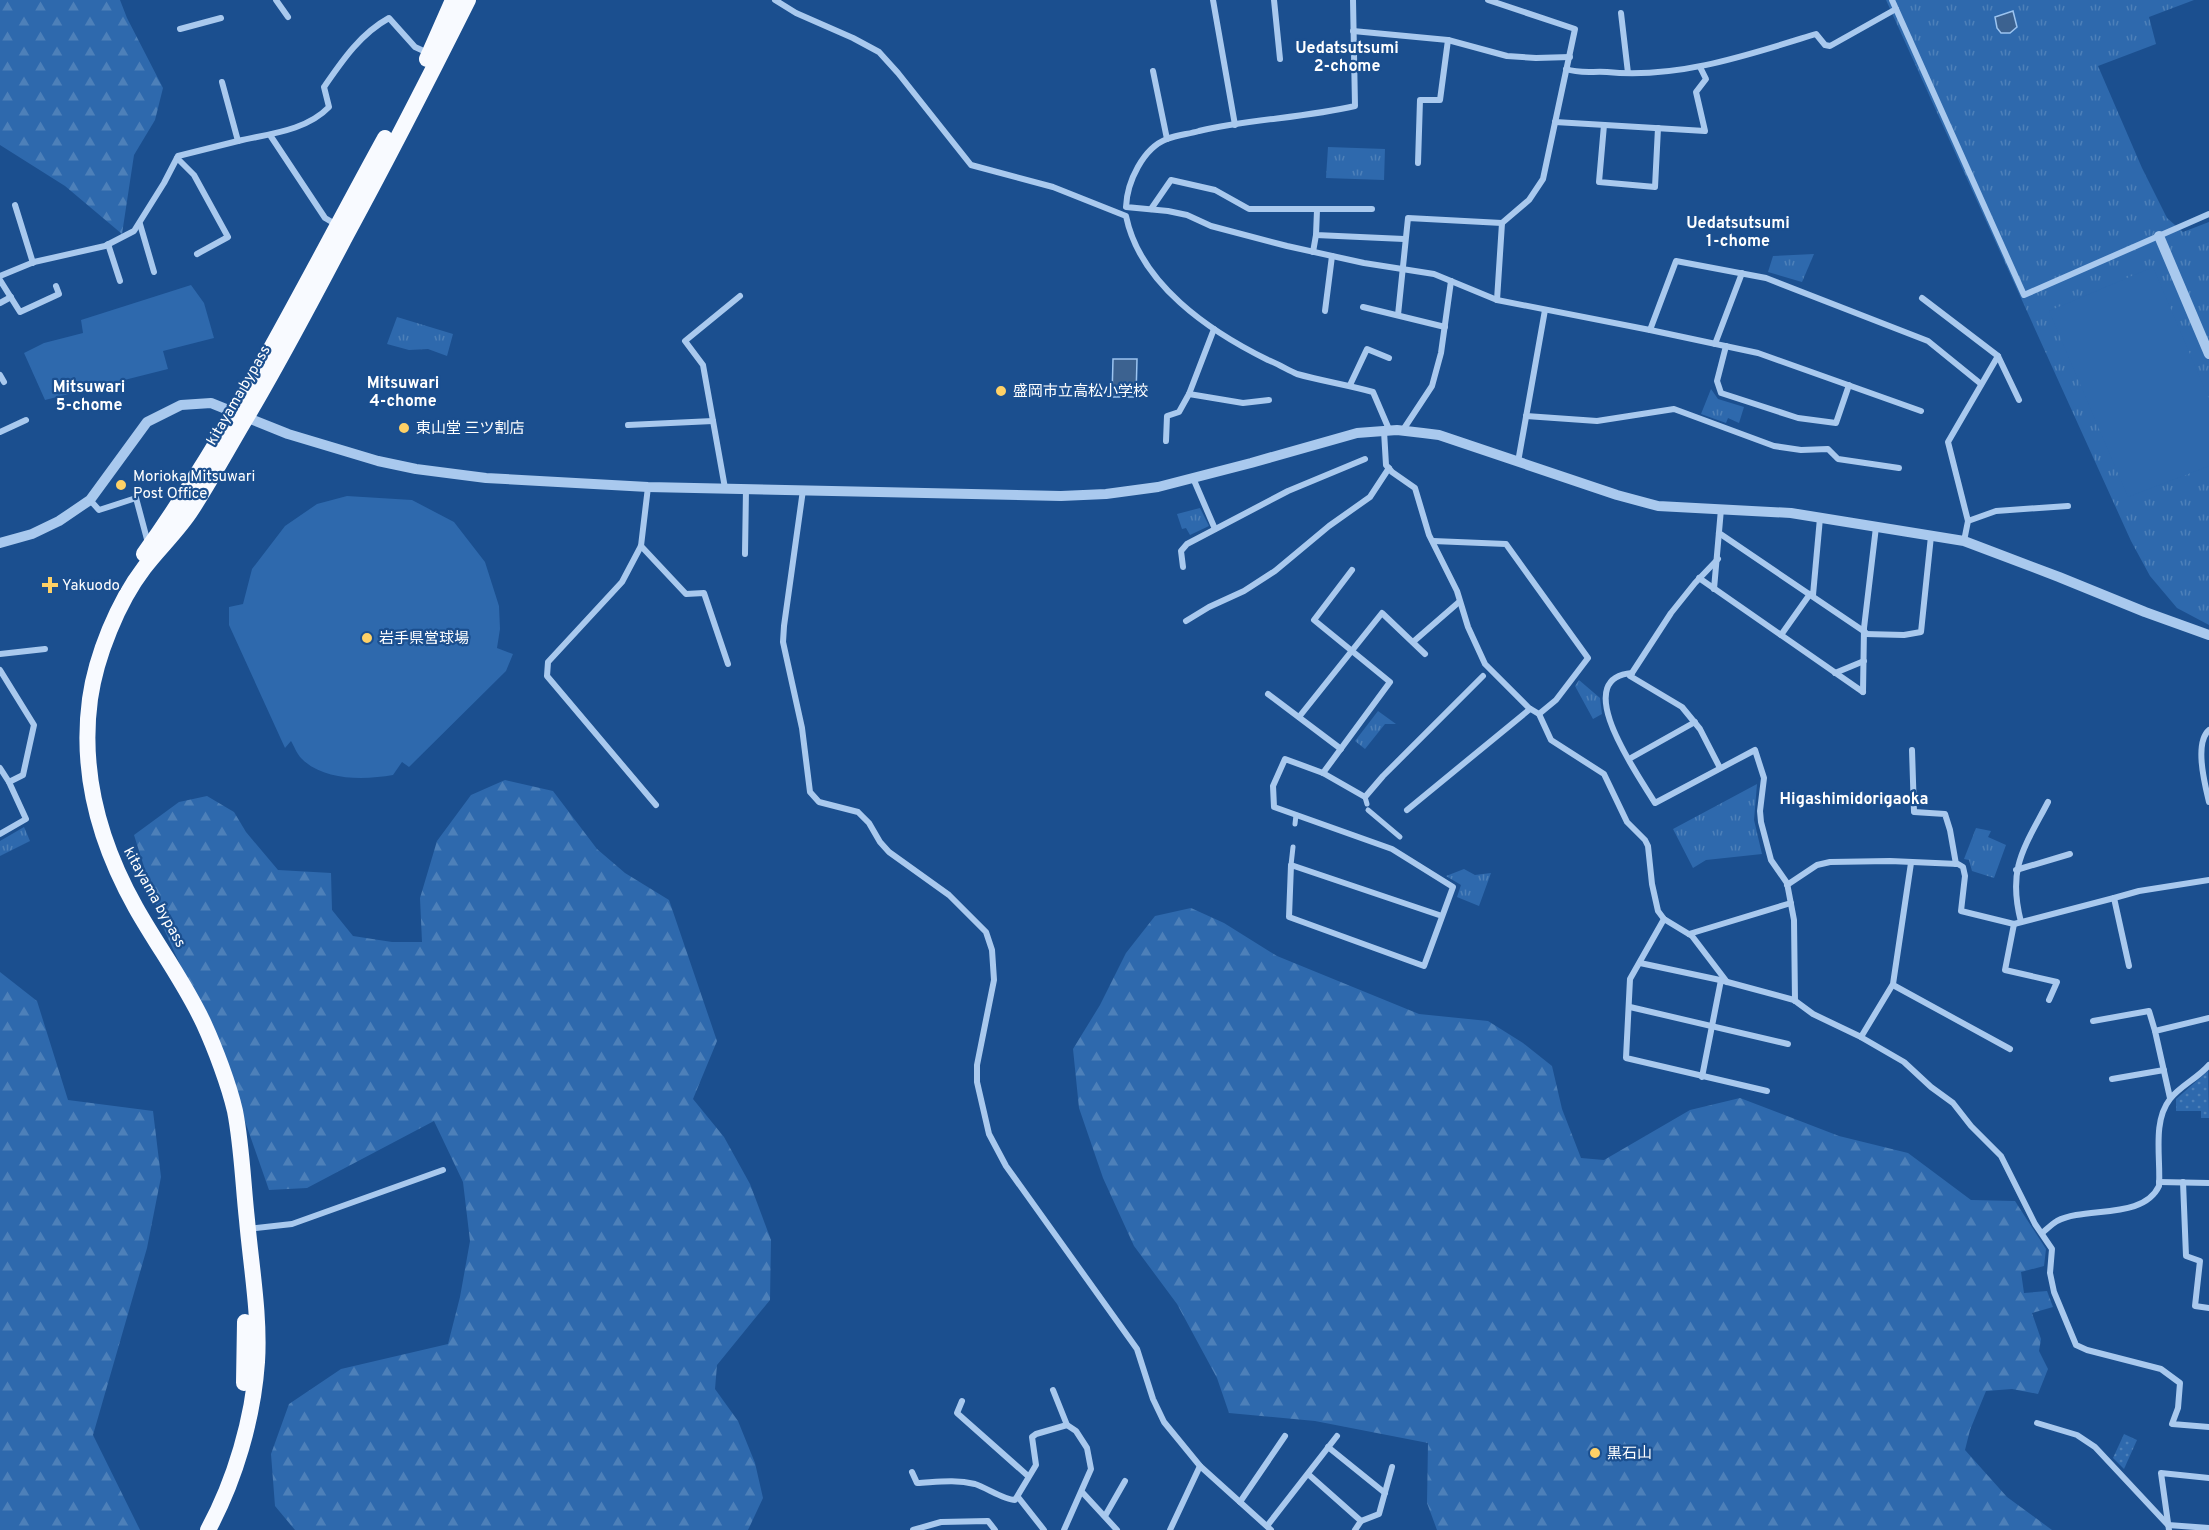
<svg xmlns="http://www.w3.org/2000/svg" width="2209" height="1530" font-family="Overpass,'Noto Sans JP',sans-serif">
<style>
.grass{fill:url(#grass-dots)}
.forest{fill:url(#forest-firs)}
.park{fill:url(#park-tufts)}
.garden{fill:#2e69ad}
.water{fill:#3c6290;stroke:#9cc4f0;stroke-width:1.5}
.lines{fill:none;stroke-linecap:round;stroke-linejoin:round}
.pedestrian{stroke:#a9c9ee;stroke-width:5}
.minor{stroke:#a9c9ee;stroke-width:6}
.tertiary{stroke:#a9c9ee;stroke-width:10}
.trunk{stroke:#f8faff;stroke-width:16}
.poi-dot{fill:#ffd166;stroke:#1b4f8f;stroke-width:2}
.labels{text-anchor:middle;stroke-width:4.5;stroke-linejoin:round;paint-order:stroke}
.poi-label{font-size:15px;fill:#fff;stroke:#1b4f8f;text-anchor:start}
.street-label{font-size:15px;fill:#fff;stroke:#1b4f8f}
.neighbourhood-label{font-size:16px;font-weight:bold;fill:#fff;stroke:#1b4f8f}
</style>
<defs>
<pattern id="grass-dots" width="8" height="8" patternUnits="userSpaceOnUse" patternTransform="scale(1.5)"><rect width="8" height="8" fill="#2e69ad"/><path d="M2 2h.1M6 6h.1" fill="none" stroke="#4d80b9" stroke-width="1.8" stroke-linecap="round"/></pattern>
<pattern id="forest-firs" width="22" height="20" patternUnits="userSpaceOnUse" patternTransform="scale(1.5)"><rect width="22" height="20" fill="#2e69ad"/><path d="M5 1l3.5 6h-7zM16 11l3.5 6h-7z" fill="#4d80b9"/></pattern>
<pattern id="park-tufts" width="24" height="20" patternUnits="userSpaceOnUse" patternTransform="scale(1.5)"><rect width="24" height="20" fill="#2e69ad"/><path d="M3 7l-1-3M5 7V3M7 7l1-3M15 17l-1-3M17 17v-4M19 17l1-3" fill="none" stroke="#4d80b9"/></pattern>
</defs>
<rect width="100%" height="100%" fill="#1b4f8f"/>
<g class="grass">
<polygon points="2208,1071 2209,1118 2201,1118 2201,1111 2176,1111 2176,1099"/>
<polygon points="2124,1434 2137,1440 2124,1469 2113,1458"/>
</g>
<g class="forest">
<polygon points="0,0 120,0 127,18 163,88 155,120 134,155 122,234 65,186 0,145"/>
<polygon points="505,780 553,791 597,849 625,873 669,900 717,1041 693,1099 724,1137 750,1184 771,1240 770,1300 717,1365 715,1389 738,1421 755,1463 763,1498 748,1530 295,1530 275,1506 271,1454 289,1404 341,1369 448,1344 460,1297 470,1241 463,1182 434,1121 307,1188 269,1190 225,1064 163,927 134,835 179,802 207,796 234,812 246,832 278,870 331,873 332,910 353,936 392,942 422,942 420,898 437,841 471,795"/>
<polygon points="1191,908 1224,923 1277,956 1419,1014 1488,1021 1523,1043 1552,1066 1562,1109 1581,1158 1604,1160 1690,1110 1740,1098 1839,1136 1908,1153 1971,1200 2015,1201 2046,1249 2044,1266 2021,1272 2024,1293 2047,1291 2053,1307 2032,1313 2041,1339 2039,1351 2048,1369 2038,1394 2012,1389 1986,1391 1970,1430 1965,1450 2007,1497 2052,1530 1437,1530 1427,1503 1428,1443 1315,1421 1229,1413 1217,1378 1177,1304 1134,1246 1103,1178 1079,1108 1073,1049 1100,1005 1126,953 1155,916"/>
<polygon points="0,972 37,1001 68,1100 153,1111 161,1177 147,1248 93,1435 140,1530 0,1530"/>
</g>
<g class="park">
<polygon points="1886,0 2194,0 2149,17 2156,44 2098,66 2142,168 2167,218 2183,232 2209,222 2209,625 2177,608 2150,576 2131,541"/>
<polygon points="1328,147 1385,149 1384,180 1326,178"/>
<polygon points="1814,254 1802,282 1768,272 1773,256"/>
<polygon points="397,317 453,334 447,356 428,349 409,350 387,344"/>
<polygon points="1711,389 1718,399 1744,407 1739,423 1728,418 1726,423 1701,414"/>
<polygon points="1200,508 1209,526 1190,535 1186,528 1182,529 1177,514"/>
<polygon points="1579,680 1600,698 1602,714 1593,719 1575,686"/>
<polygon points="1378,711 1396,724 1385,724 1365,749 1355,741"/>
<polygon points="1757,784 1754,820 1762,854 1706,860 1693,868 1673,829"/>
<polygon points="24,827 30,841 0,856 0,841"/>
<polygon points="1976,828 1991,831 1988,837 2006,845 1994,878 1972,871 1969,860 1964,859"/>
<polygon points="1464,869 1475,875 1491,873 1479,906 1457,897 1461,885 1446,876"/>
</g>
<g class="garden">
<polygon points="2153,267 2209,399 2209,466 2128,497 2049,311"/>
<polygon points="191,285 204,303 214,338 163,351 168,369 45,400 24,353 44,343 83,333 81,320"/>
<path d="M 347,496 L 412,500 L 454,522 L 485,562 L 499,606 L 500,629 L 497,648 L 513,654 L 506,671 L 409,767 L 402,762 L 393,775 C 364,780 323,781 301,758 C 297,754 294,746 291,741 L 285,748 L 229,625 L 229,607 L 243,604 L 252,569 L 285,526 L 317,504 Z"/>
</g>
<g class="water">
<polygon points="2013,11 2017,27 2010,33 2001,33 1997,28 1995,17"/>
<polygon points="1113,359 1137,359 1136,397 1112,397"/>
</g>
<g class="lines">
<g class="pedestrian">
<polyline points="1365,797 1367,804"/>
<polyline points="1368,810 1400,837"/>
<polyline points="1295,824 1296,815"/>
<polyline points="1291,865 1293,847"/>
</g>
<g class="minor">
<polyline points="276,0 288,17"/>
<path d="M 775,0 L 796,13 L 853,38 L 879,52 L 898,73 L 971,165 L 1053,187 L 1126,216 C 1140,284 1209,331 1268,360 C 1278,364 1288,370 1297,374 C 1322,381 1348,385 1373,392 L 1388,427"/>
<polyline points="1213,0 1235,125"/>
<polyline points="1274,0 1280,59"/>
<path d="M 1353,0 L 1355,106 C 1303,118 1250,119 1199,131 C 1189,134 1177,135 1167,139 C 1143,148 1127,182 1126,207 L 1168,211 L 1187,215 L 1211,226 L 1287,246 L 1364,263 L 1434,274 L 1497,300 L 1650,330"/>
<polyline points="1488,0 1575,29 1543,179 1529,200 1502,223 1497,300"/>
<polyline points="1892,0 2024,295 2209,214"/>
<polyline points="1621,13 1628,73"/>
<polyline points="180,29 221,18"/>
<polyline points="1353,31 1448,40 1507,56 1536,58 1570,57"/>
<path d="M 1566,69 C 1580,74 1593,71 1607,72 C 1678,79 1748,55 1816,34 L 1825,45 L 1830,46 L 1896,9"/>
<polyline points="1153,71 1167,139"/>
<polyline points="222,82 238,141"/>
<polyline points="1555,122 1705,131 1696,92 1706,79 1700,67"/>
<polyline points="1604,125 1599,182 1655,187 1658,128"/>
<polyline points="270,135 325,218 337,225"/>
<polyline points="177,158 194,175 228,237 197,254"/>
<polyline points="1418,163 1420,100 1440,100 1448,40"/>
<polyline points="15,205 33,263"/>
<polyline points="1151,209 1171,180 1215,190 1249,209 1372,209"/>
<polyline points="1317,210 1316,235 1404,239"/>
<polyline points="140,224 154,272"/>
<polyline points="108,244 120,281"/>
<polyline points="1313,252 1316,235"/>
<path d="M 0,276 L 34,262 L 105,246 L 134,231 L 164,183 L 178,156 C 198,151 218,146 238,141 C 268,134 306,131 329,107 L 324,87 C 342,61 360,34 389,18 L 415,47 L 428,53"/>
<polyline points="0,280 20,312 59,294 56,286"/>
<polyline points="1922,298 1998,356"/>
<polyline points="0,303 11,297"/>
<polyline points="1363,307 1445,327"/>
<polyline points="1325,311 1332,256"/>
<polyline points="1398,315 1408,218 1502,223"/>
<polyline points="1715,344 1742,273"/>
<polyline points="1726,346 1717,381 1721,393 1798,418 1836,423 1849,385"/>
<polyline points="0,375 4,382"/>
<polyline points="1350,385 1367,349 1389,358"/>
<polyline points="1189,394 1243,403 1269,400"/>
<polyline points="1921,411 1758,353 1650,330 1676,261 1766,278 1928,341 1981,384"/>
<polyline points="1526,416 1597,421 1674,409 1774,446 1801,450 1828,449 1838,459 1899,468"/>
<polyline points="628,425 713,421"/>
<polyline points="1403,430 1432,386 1441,353 1451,281"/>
<polyline points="1384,431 1386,465 1392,472 1415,488 1429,535 1457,591 1468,627 1485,664 1529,708 1539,714 1551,740 1604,774 1627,822 1645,840 1648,846 1652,884 1658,911 1664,919 1692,936 1727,982"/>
<polyline points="0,432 26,420"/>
<polyline points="1166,441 1167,416 1179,412 1189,394 1214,329"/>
<polyline points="1518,462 1545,310"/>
<polyline points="1193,478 1215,529"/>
<polyline points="648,487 641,546 622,582 548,662 547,676 656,805"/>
<polyline points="725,488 703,365 685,341 740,296"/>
<polyline points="803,490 784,626 783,642 802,728 810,792 819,802 858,812 869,823 880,842 889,852 949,895 986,932 992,950 994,980 977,1065 977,1082 989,1134 1006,1166 1137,1349 1153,1399 1164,1422 1200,1466 1271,1530"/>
<polyline points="90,500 99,510 136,498 148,543"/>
<polyline points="1968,521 1948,442 1998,356 2019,400"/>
<polyline points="1719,533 1865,632"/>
<polyline points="1433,541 1506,544 1588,658 1556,700 1539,714"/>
<polyline points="1964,541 1968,521 1996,511 2068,506"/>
<polyline points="641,546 686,594 704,593 728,664"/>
<polyline points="745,554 746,489"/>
<polyline points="1718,559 1695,583 1671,613 1630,676 1682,707 1700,729 1720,768"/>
<polyline points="1183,567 1181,551 1187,544 1288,491 1365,459"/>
<polyline points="1699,578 1863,692"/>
<polyline points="1714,589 1721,509"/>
<polyline points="1813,595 1820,518"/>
<polyline points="1186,621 1209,607 1244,591 1275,571 1329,526 1370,497 1389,468"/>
<polyline points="1865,634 1904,635 1921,632 1931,536"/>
<polyline points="1781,635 1810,594"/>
<polyline points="1413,642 1459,602"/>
<polyline points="0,654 45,649"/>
<polyline points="0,670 34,725 23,775 9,782"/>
<path d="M 1632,673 C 1567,678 1641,779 1655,803 L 1755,750 L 1764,778 L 1760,811 L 1761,822 L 1771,860 L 1787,883 L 1794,920 L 1795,1001"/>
<polyline points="1835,673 1864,661"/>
<polyline points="1863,692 1864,628 1876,527"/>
<polyline points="1268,694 1341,749"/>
<polyline points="1299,717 1382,613 1425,654"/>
<path d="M 2209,730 C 2194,743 2205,785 2209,802"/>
<polyline points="1912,750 1914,812 1945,814 1950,830 1956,864"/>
<polyline points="1629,759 1695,722"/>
<polyline points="0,768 9,782 26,819 0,834"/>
<polyline points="1323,773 1390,682 1314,620 1352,570"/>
<polyline points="1407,810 1530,709"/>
<polyline points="2016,870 2070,854"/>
<polyline points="1787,885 1817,865 1830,862 1890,861 1958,864 1963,867 1965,876 1961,911 2014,924 2114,898"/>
<polyline points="1442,916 1291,865 1289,917 1424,966 1453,887 1392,849 1274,807 1273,786 1285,759 1323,773 1365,797 1383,776 1483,676"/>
<polyline points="1664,919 1630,979 1626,1058 1767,1091"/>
<path d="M 2021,922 C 2007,868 2024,848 2048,802"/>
<polyline points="2014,924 2005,970 2057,982 2049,1000"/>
<polyline points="1689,934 1791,903"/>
<polyline points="1640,963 1720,980 1794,1000 1813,1014 1859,1036 1904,1062 1931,1087 1953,1103 1971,1126 2001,1156 2035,1224 2052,1249 2050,1273 2054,1292 2076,1345 2087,1350 2161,1369 2180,1383 2178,1408 2172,1424 2209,1427"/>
<polyline points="2129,966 2114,898 2139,891 2209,880"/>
<polyline points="1893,985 2010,1049"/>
<polyline points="1630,1007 1788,1044"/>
<polyline points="2093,1021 2149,1011 2155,1031"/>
<polyline points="1861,1037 1893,984 1911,863"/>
<polyline points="1702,1077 1721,980"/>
<polyline points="2112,1079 2164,1070"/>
<polyline points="2170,1098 2155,1031 2209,1018"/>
<polyline points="2159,1182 2209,1183"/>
<polyline points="2183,1182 2186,1256 2200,1261 2195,1306 2209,1308"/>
<polyline points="248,1229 292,1224 443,1170"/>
<path d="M 2042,1233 C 2047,1229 2052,1224 2057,1221 C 2086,1206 2143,1220 2159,1186 C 2161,1159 2152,1122 2170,1099 C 2180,1086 2198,1078 2209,1065"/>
<polyline points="1053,1390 1067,1425 1076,1431 1087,1448 1091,1469 1064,1530"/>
<polyline points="962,1401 957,1413 1028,1476"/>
<polyline points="2037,1423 2077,1435 2095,1447 2168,1525 2209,1528"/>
<polyline points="1328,1447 1385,1493"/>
<path d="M 912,1472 L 917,1483 C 937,1482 955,1479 975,1484 C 987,1488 1004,1500 1015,1500 L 1036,1465 L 1032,1437 L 1036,1434 L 1067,1425"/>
<polyline points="1308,1474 1361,1521 1379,1514 1392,1467"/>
<polyline points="1082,1492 1117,1530"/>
<polyline points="1018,1497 1044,1530"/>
<polyline points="1240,1502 1285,1436"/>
<polyline points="1105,1516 1125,1481"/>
<polyline points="1267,1526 1337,1436"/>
<polyline points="913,1530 941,1522 988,1521 995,1530"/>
<polyline points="1170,1530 1200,1466"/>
<polyline points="1355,1530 1361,1521"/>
<polyline points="2169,1530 2161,1473 2209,1478"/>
</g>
<g class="tertiary">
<polyline points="2159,236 2209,354"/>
<polyline points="0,543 32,534 59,521 90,500 147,422 181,405 211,403 288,434 378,461 416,469 486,478 648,487 1061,496 1106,494 1158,487 1251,463 1357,433 1397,430 1423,433 1439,435 1617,495 1658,506 1791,513 1964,541 2059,577 2145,612 2209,635"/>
</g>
<g class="trunk">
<polyline points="427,59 453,0"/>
<path d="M 144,554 C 237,423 308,278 385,138"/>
<polyline points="244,1383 245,1322"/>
<path d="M 208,1530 C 235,1480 253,1419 257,1362 C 260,1315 251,1266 247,1220 C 243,1184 242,1147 235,1111 C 229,1085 215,1048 204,1024 C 185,983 158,947 136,908 C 100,844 80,773 90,699 C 96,656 118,602 144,568 C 159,548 178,531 192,509 C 210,481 226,452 243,423 C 279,363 312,300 344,239 C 387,160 428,80 468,0"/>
</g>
</g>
<g class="poi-dot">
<circle cx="1001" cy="391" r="6"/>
<circle cx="404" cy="428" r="6"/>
<circle cx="121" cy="485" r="6"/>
<path d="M47 576h6v6h6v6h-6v6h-6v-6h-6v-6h6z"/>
<circle cx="367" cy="638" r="6"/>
<circle cx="1595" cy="1453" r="6"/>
</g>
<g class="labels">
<g class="poi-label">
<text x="1013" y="396">盛岡市立高松小学校</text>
<text x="416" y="433">東山堂 三ツ割店</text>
<text x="133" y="481">Morioka Mitsuwari<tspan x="133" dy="17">Post Office</tspan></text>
<text x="62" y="590">Yakuodo</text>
<text x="379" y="643">岩手県営球場</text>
<text x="1607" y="1458">黒石山</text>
</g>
<g class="street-label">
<text transform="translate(238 395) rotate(-60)" y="5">kitayama bypass</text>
<text transform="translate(155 897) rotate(61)" y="5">kitayama bypass</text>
</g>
<g class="neighbourhood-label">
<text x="1347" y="53">Uedatsutsumi<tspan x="1347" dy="18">2-chome</tspan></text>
<text x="1738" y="228">Uedatsutsumi<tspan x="1738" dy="18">1-chome</tspan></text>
<text x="403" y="388">Mitsuwari<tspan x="403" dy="18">4-chome</tspan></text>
<text x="89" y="392">Mitsuwari<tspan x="89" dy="18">5-chome</tspan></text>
<text x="1854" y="804">Higashimidorigaoka</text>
</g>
</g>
</svg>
